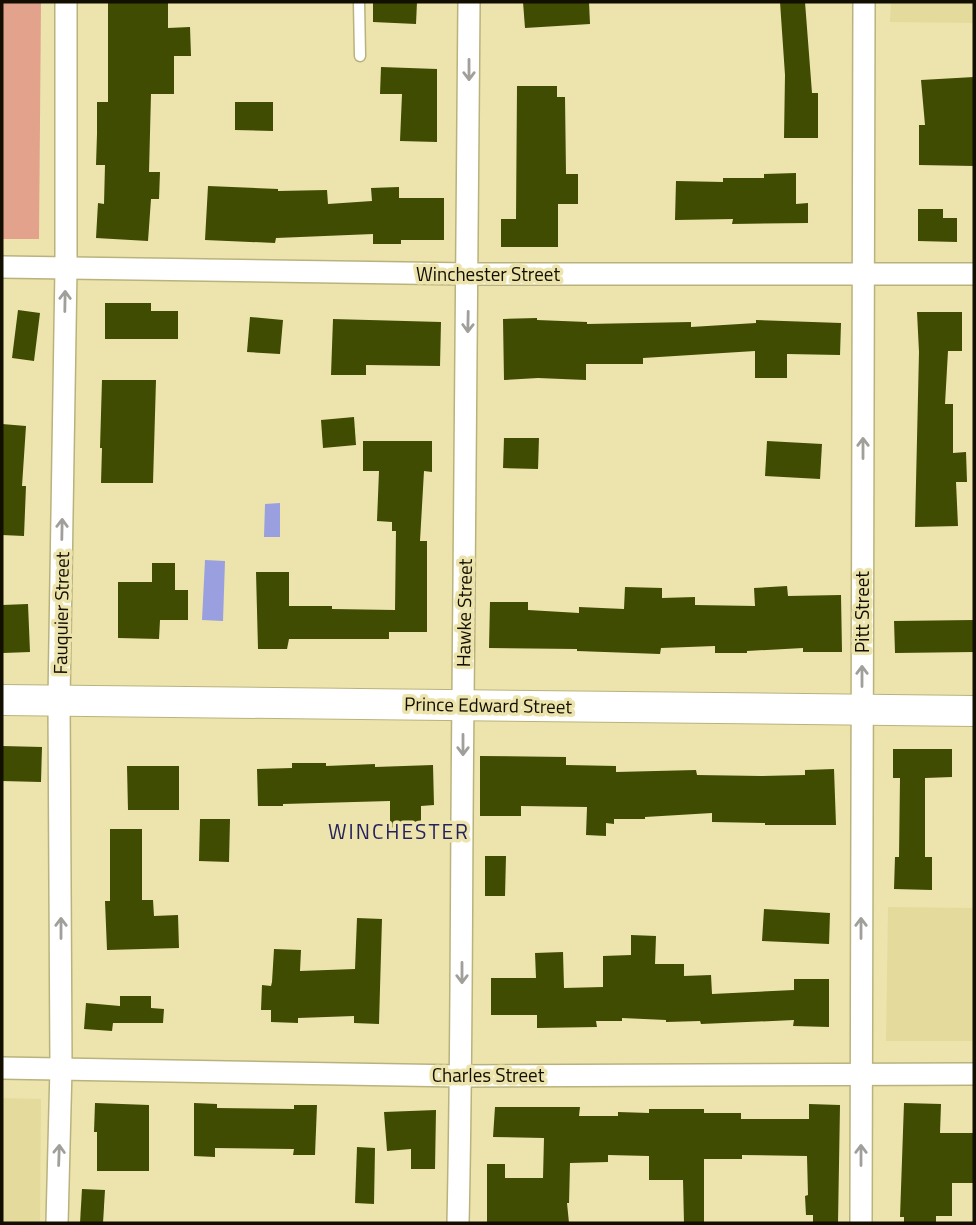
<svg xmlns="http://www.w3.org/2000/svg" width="976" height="1225" font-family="'Titillium Web',sans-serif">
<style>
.built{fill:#e4da9b}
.green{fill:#e2a28b}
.water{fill:#9a9fdf}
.building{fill:#3f4c01}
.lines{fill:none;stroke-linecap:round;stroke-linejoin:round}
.lane-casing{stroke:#bab27c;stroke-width:13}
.street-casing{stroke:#bab27c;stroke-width:24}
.secondary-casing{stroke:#bab27c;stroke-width:32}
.lane{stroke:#fff;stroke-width:10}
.street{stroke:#fff;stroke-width:21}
.secondary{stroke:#fff;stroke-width:30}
.oneway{stroke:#a09f99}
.labels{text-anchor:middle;stroke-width:7;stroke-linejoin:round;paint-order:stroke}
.street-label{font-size:19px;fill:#120f00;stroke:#ece4ac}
.neighbourhood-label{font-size:21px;letter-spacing:2px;fill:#25225c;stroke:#ece4ac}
</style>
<rect width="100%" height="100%" fill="#ece4ac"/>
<g class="built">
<polygon points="891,2 974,2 974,23 890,22"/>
<polygon points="888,907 974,908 974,1041 886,1041"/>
<polygon points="2,1098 41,1099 40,1223 2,1223"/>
</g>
<polygon class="green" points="2,2 41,2 39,239 2,239"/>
<g class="water">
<polygon points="280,503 280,537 264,537 265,504"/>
<polygon points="205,560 225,561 223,621 202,620"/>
</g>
<g class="building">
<polygon points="108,2 168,2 168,28 190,27 191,56 174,56 174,94 151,94 149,172 160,172 159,199 151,199 148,241 96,238 98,203 104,204 105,165 96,165 97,134 97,102 108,102"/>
<polygon points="373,2 417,2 416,24 373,22"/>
<polygon points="523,2 589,2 590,24 525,28"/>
<polygon points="780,2 805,2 812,93 818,93 818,138 784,138 785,75"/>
<polygon points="381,67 437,69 437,142 400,141 402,94 380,94"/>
<polygon points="974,77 974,166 919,165 919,125 925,125 921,80"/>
<polygon points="517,86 557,86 557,97 565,97 566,174 578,174 578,204 558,204 558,247 501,247 501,219 516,219"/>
<polygon points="235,102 273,102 273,131 235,130"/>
<polygon points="796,173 796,204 808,203 808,223 732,224 733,219 675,220 676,181 723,182 723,178 764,178 764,174"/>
<polygon points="208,186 278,189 278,191 327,190 328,204 372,201 371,188 399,187 399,198 444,198 444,240 401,240 401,244 373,244 373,234 276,238 275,243 205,240"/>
<polygon points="918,209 943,209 943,218 957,218 957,242 918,241"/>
<polygon points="105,303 151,303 151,311 178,311 178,339 105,339"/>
<polygon points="18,310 40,313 34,361 12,358"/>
<polygon points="917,312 962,312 962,351 948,351 945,404 953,404 953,453 966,452 967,482 956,482 958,526 915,527 919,352"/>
<polygon points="250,317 283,320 280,354 247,352"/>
<polygon points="537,318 537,320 587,322 587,324 691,322 691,327 756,323 756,320 841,323 840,355 787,354 787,378 755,378 755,351 643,358 643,364 586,364 586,380 538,378 504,380 503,319"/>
<polygon points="333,319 441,322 440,366 366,365 366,375 331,375"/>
<polygon points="102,380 156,380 153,483 101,483 102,448 100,448"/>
<polygon points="354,417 356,445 323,448 321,420"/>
<polygon points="2,424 26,426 22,486 26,486 24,536 2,535"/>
<polygon points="504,438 539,438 538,469 503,468"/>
<polygon points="363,441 432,441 432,472 424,471 420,541 427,541 427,632 389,632 389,639 289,639 287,649 258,649 256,572 289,572 289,606 332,606 332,609 395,610 396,531 392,531 392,522 377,521 379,471 363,471"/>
<polygon points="767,441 822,444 820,479 765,476"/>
<polygon points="152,563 175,563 175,590 188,590 188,620 160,620 159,639 118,638 118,582 152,582"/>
<polygon points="787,586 788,596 841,595 842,652 803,652 803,648 747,651 747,653 715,653 715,646 661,648 660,654 577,651 577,649 489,648 490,602 528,602 528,610 579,613 579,607 624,609 625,587 662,588 662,598 695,597 695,605 755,606 754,588"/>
<polygon points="28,604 30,652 3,653 2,605"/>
<polygon points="974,620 974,652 895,653 894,621"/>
<polygon points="2,746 42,747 41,782 2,781"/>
<polygon points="893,749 952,749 952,777 925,778 925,857 932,857 932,890 894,889 895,857 899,857 900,778 893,778"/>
<polygon points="480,756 566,757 566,765 616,766 616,772 696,770 697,775 761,776 805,775 805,770 834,769 836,825 765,825 765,823 712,822 712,813 645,817 645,819 614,819 614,824 606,823 606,836 586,835 587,807 521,806 521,816 480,816"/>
<polygon points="292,763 326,763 326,766 375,764 375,767 433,765 434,805 421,806 421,828 390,829 390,801 283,804 283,806 258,806 257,769 292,768"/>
<polygon points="127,766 179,766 179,810 128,810"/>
<polygon points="200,819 230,819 229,862 199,861"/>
<polygon points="110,829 142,829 142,900 153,900 154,916 178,915 179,948 107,950 105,901 110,901"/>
<polygon points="485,856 506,856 505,896 485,896"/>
<polygon points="764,909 830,913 829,944 762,941"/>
<polygon points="357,918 382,919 379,1024 354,1023 354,1016 298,1018 298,1023 271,1022 271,1010 261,1010 262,985 271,986 272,982 274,949 301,950 300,971 355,969"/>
<polygon points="631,935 656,936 655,964 684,964 684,976 711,975 712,994 794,990 794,979 829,979 829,1027 793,1026 794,1020 701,1024 700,1021 666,1022 666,1020 622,1018 622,1021 596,1021 597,1027 537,1028 537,1015 491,1015 491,978 536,978 535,953 563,952 564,988 603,987 603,956 631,955"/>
<polygon points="120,996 151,996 151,1008 164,1009 163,1023 113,1023 112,1031 84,1029 86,1003 120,1006"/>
<polygon points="95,1103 149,1105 149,1171 97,1171 97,1132 94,1132"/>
<polygon points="194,1103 217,1104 217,1108 294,1109 294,1105 317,1105 315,1155 293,1155 294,1149 215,1148 215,1157 194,1156"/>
<polygon points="904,1103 941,1104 940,1133 974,1133 974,1183 952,1183 952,1216 936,1216 936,1223 904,1223 904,1217 900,1217"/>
<polygon points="809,1104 840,1105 838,1223 813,1223 813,1215 806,1215 805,1196 808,1195 807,1156 742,1155 742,1159 704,1159 704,1223 684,1223 683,1180 649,1180 649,1156 608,1155 608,1162 570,1163 569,1203 567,1203 569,1223 487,1223 487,1164 505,1164 505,1178 543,1178 544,1138 493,1137 495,1107 580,1107 579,1116 618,1116 618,1112 649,1113 649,1109 704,1109 704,1113 741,1113 741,1119 809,1119"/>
<polygon points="436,1110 435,1169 411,1169 411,1149 387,1151 384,1112"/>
<polygon points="357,1147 375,1148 374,1204 355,1203"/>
<polygon points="82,1189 105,1190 103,1223 80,1223"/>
</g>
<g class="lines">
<g class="lane-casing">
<polyline id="lane" points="359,2 360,56"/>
</g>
<g class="street-casing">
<g id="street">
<polyline points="2,267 469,274 974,274"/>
<polyline points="2,1068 461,1076 974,1074"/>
<polyline points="57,1223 61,1068 59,700 66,268 66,2"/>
<path d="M 458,1223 C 462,1049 461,875 463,702 C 466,468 469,235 469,2"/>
<polyline points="861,1223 864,2"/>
</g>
</g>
<g class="secondary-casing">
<polyline id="secondary" points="2,700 974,711"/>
</g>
<use href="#lane" class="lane"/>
<use href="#street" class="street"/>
<use href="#secondary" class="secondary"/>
</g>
<defs><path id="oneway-shaft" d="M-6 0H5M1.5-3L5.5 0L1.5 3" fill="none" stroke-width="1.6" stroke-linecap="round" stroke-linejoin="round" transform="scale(1.75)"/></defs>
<g class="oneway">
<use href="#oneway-shaft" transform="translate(469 70) rotate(90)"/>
<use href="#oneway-shaft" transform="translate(65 301) rotate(-89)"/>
<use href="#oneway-shaft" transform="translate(468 322) rotate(91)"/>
<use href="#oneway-shaft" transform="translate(863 448) rotate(-90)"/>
<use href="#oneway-shaft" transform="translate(62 529) rotate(-89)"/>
<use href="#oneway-shaft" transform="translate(862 676) rotate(-90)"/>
<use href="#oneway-shaft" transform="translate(463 745) rotate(90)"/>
<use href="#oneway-shaft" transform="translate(61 928) rotate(-90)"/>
<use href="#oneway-shaft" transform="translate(861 928) rotate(-90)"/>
<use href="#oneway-shaft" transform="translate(462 973) rotate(90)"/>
<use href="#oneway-shaft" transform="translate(59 1155) rotate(-88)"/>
<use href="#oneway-shaft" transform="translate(861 1155) rotate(-90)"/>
</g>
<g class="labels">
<g class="street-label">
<text x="488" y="281">Winchester Street</text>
<text transform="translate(862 612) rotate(-90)" y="7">Pitt Street</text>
<text transform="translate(61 613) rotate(-89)" y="7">Fauquier Street</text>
<text transform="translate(464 613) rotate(-89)" y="7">Hawke Street</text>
<text transform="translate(488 705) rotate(1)" y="7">Prince Edward Street</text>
<text x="488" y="1082">Charles Street</text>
</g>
<g class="neighbourhood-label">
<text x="399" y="839">WINCHESTER</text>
</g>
</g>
<rect width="976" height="1225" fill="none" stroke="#120f00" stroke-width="7"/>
</svg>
